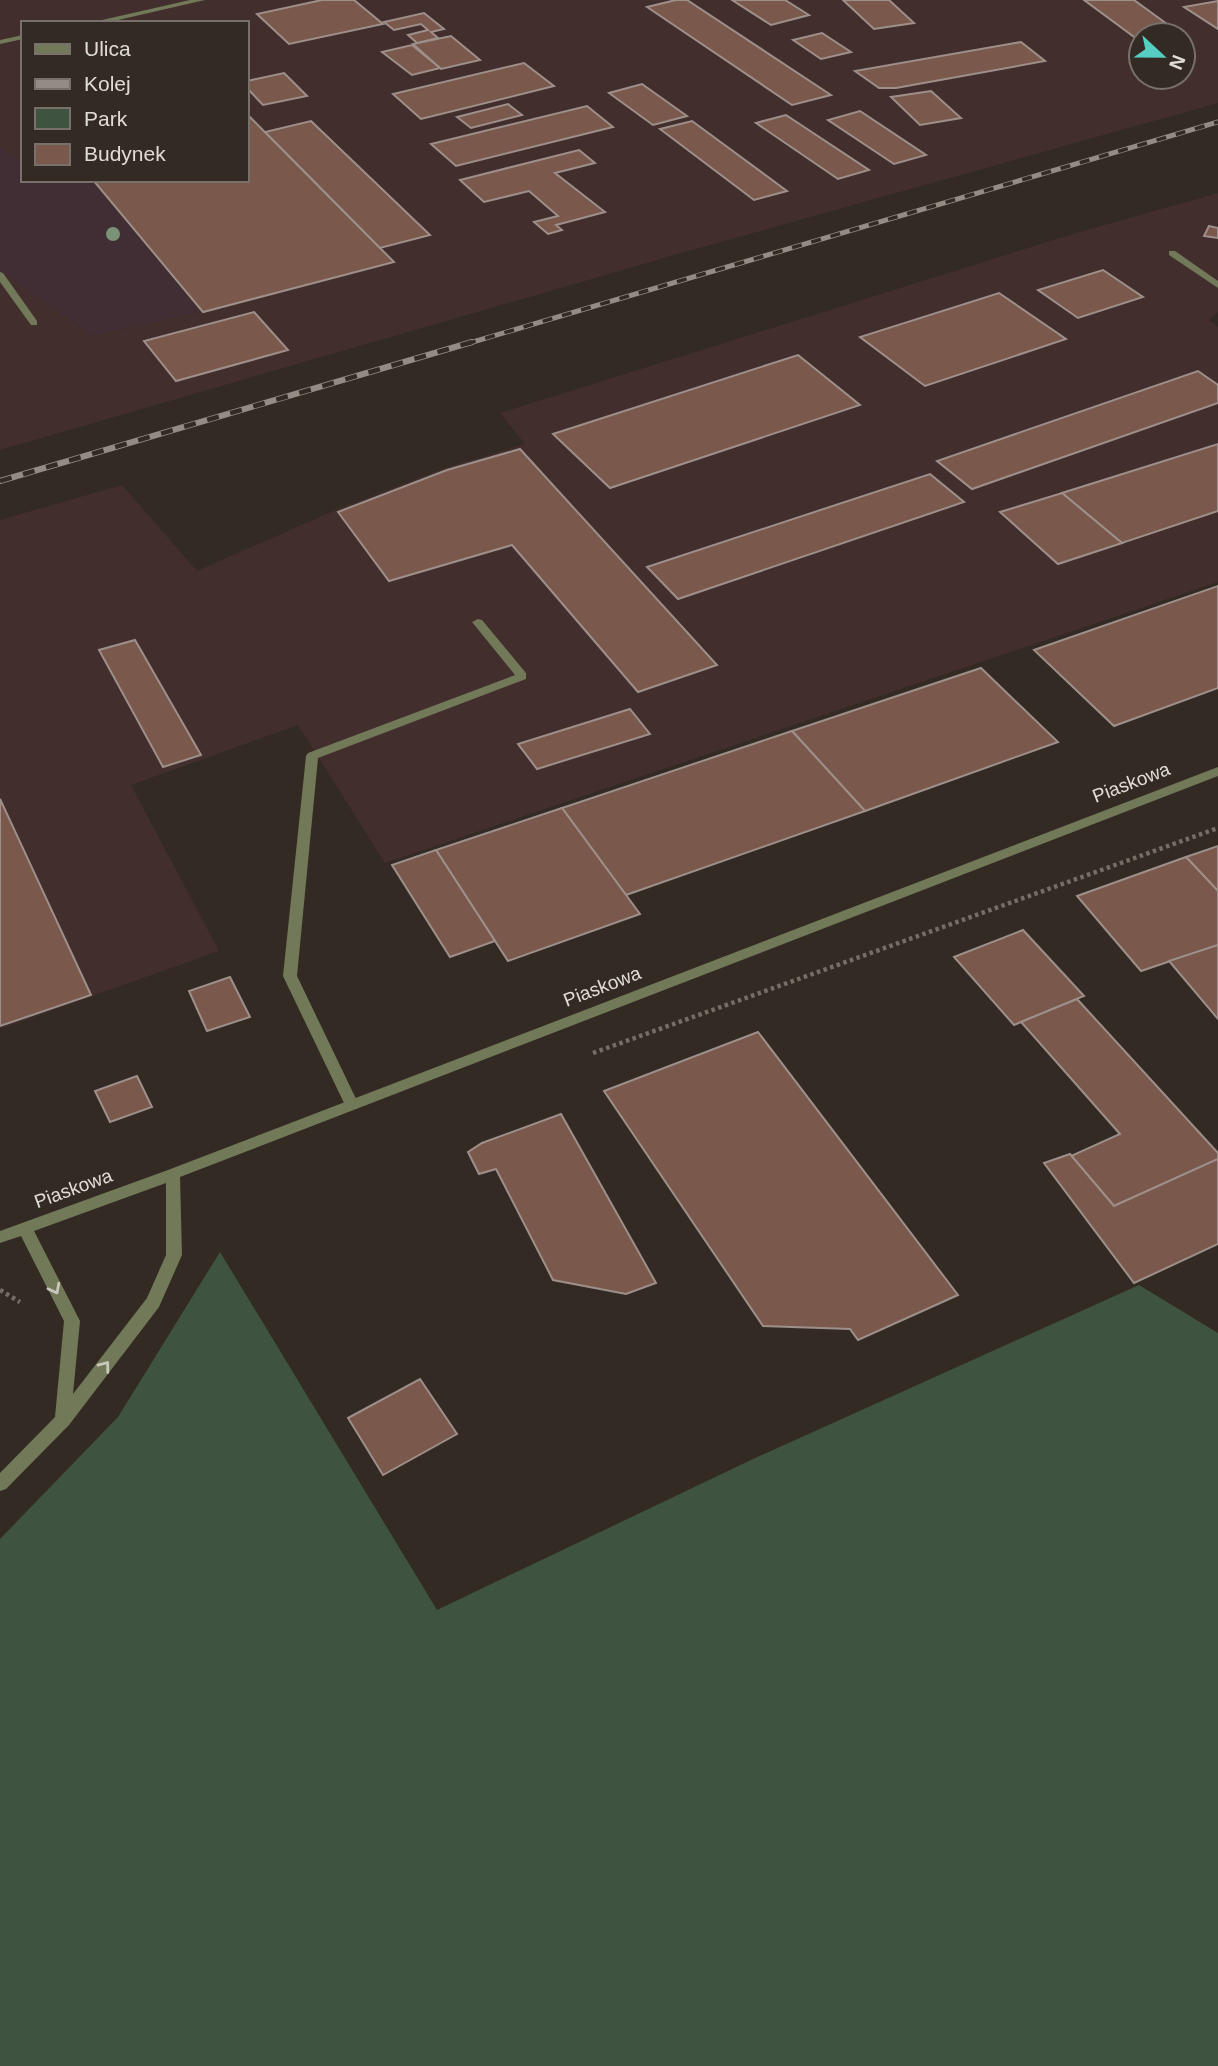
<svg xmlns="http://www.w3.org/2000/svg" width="1218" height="2066" font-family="Arial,sans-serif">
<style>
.commercial{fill:#412e34}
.industrial{fill:#422e2c;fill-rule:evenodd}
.green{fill:#3e5440}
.building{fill:#7a584b;stroke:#9d8f8a;stroke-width:2}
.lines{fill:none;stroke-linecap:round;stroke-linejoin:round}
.path{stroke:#756e67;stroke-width:4.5;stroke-dasharray:3.5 3.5;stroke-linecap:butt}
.lane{fill:#727958;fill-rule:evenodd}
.street{fill:#727958;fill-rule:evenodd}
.rail-far1-casing{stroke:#928c85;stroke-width:5}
.rail-casing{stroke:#928c85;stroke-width:6}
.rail-far1{stroke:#332b23;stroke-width:3.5;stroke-dasharray:10;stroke-linecap:butt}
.rail{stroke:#332b23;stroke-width:4.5;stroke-dasharray:12;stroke-linecap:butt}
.tree{fill:#7a9276}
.oneway{stroke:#cac7bd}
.labels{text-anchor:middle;stroke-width:5;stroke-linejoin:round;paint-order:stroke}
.street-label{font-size:19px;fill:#e0dbd6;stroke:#332b23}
</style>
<rect width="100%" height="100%" fill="#332b23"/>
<polygon class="commercial" points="0,147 23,163 23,180 92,180 201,312 92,336 0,271"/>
<g class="industrial">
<path d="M 0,0 L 1218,0 L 1218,103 L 685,252 L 0,450 L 0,271 L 92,336 L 201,312 L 92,180 L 247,180 L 247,23 L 23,23 L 23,163 L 0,147 ZM 1141,35 L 1183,35 L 1183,77 L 1141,77 Z"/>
<polygon points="1218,193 1218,312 1209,320 1218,327 1218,582 385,863 298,725 131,785 219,951 0,1029 0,520 122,485 197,571 336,510 445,468 525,444 500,413 1076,233"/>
</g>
<polygon class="green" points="220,1252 437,1610 753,1459 1139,1285 1218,1333 1218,2066 0,2066 0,1539 118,1417"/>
<g class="building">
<polygon points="322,0 354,0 383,24 289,44 257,14"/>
<polygon points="676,0 687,0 831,95 792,105 647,7"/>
<polygon points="732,0 785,0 809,15 771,25"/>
<polygon points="843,0 889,0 914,23 874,29"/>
<polygon points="1084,0 1134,0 1182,35 1141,35 1141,42"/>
<polygon points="1218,1 1218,29 1184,7"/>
<polygon points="424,13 444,29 431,32 438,38 417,43 408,35 428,30 421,24 394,30 384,22"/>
<polygon points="822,33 851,52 821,59 793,40"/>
<polygon points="451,36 480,60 441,69 413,44"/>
<polygon points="1021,42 1045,61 896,88 879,88 855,71"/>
<polygon points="412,45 440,68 412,75 382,52"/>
<polygon points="524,63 554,86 421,119 393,94"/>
<polygon points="284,73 307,96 263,105 247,88 247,81"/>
<polygon points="642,84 687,116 653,125 609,93"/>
<polygon points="931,91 961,118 920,125 891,97"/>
<polygon points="508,104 522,115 471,128 457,117"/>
<polygon points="587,106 613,127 456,166 431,144"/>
<polygon points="860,111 926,155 894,164 828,120"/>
<polygon points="247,114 394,262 203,312 93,180 247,180"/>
<polygon points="786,115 869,170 838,179 756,123"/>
<polygon points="311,121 430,235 380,248 265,132"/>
<polygon points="692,121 787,191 754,200 660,129"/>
<polygon points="579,150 595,163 555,173 605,212 556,225 562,230 548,234 534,222 558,216 529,191 484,202 460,180"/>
<polygon points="1209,226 1218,228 1218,238 1204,236"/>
<polygon points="1103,270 1143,297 1078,318 1038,290"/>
<polygon points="999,293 1066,339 925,386 860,337"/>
<polygon points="254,312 288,350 176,381 144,341"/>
<polygon points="798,355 860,405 610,488 553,434"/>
<polygon points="1198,371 1218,385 1218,403 972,489 937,461"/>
<polygon points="1218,444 1218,511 1122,543 1062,493"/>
<polygon points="520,449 717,665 638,692 512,545 389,581 338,512 447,470"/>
<polygon points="930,474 964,502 678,599 647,567"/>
<polygon points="1062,493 1122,543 1058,564 1000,512"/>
<polygon points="1218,586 1218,688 1114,726 1034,650"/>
<polygon points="135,640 201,755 163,767 99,650"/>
<polygon points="981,668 1058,742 865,811 792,731"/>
<polygon points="630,709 650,734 537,769 518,744"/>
<polygon points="792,731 865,811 626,895 562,808"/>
<polygon points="0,799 91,995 0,1026"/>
<polygon points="562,808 640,914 508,961 436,850"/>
<polygon points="1218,846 1218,891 1186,857"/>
<polygon points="436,850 495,941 450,957 392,865"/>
<polygon points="1186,857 1218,891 1218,945 1141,971 1077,896"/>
<polygon points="1023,930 1084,996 1014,1025 954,957"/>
<polygon points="1218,945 1218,1019 1169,961"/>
<polygon points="230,977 250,1017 207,1031 189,991"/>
<polygon points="1077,999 1218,1153 1218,1159 1114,1206 1071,1156 1120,1134 1021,1022"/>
<polygon points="758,1032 958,1295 858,1340 850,1329 763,1326 604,1091"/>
<polygon points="137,1076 152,1107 110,1122 95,1091"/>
<polygon points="561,1114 656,1283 626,1294 553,1280 496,1169 479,1174 468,1152 482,1143"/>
<polygon points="1070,1154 1114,1206 1218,1159 1218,1244 1134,1283 1044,1163"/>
<polygon points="420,1379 457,1434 383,1475 348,1418"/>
</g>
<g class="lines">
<g class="path">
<polyline points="593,1053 1218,828"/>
<polyline points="0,1290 20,1302"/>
</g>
<g class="lane">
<polygon points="1169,251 1175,251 1218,281 1218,288 1169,255"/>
<polygon points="0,272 3,273 37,321 37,325 31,325 0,282"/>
<polygon points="478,619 482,620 526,673 526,679 318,758 297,976 359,1105 357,1109 347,1109 345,1105 283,976 306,756 308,753 515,675 472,622"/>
</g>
<g class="street">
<polygon points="190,0 205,0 105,23 89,23"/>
<polygon points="23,35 23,39 0,44 0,40"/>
<path d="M 1218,767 L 1218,776 L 180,1177 L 182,1255 L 159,1307 L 69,1425 L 6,1489 L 0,1491 L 0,1473 L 55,1417 L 64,1321 L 21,1236 L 0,1243 L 0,1231 L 168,1170 ZM 166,1183 L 166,1255 L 147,1298 L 73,1394 L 80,1321 L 34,1231 Z"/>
</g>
<g class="rail-far1-casing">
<polyline id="rail-far1" points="466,344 1218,122"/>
</g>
<g class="rail-casing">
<polyline id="rail" points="0,481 472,342"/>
</g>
<use href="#rail-far1" class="rail-far1"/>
<use href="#rail" class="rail"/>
</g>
<circle class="tree" cx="113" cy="234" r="7"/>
<defs><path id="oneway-chevron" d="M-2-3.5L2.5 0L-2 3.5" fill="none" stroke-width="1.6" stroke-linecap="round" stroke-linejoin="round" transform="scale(1.75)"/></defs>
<g class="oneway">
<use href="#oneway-chevron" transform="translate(55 1289) rotate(63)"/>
<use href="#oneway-chevron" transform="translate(105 1366) rotate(-53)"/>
</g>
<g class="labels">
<g class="street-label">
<text transform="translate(1131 782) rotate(-21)" y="7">Piaskowa</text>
<text transform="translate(602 986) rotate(-21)" y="7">Piaskowa</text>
<text transform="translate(73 1188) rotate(-20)" y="7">Piaskowa</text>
</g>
</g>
<rect x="21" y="21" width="228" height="161" fill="#332b23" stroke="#78716b" stroke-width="2"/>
<rect x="35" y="44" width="35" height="10" fill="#727958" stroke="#78716b" stroke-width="2"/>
<text x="84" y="56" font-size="21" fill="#e0dbd6">Ulica</text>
<rect x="35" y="79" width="35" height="10" fill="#928c85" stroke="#78716b" stroke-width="2"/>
<text x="84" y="91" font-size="21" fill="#e0dbd6">Kolej</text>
<rect x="35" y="108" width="35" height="21" fill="#3e5440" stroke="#78716b" stroke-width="2"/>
<text x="84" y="126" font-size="21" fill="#e0dbd6">Park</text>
<rect x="35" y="144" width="35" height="21" fill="#7a584b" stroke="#78716b" stroke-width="2"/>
<text x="84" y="161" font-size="21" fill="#e0dbd6">Budynek</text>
<g transform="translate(1162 56) rotate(112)"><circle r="33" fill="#332b23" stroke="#78716b" stroke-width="2"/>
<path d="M0-5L12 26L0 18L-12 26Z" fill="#57cec2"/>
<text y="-10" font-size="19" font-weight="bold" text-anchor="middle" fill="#e0dbd6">N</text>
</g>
</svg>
